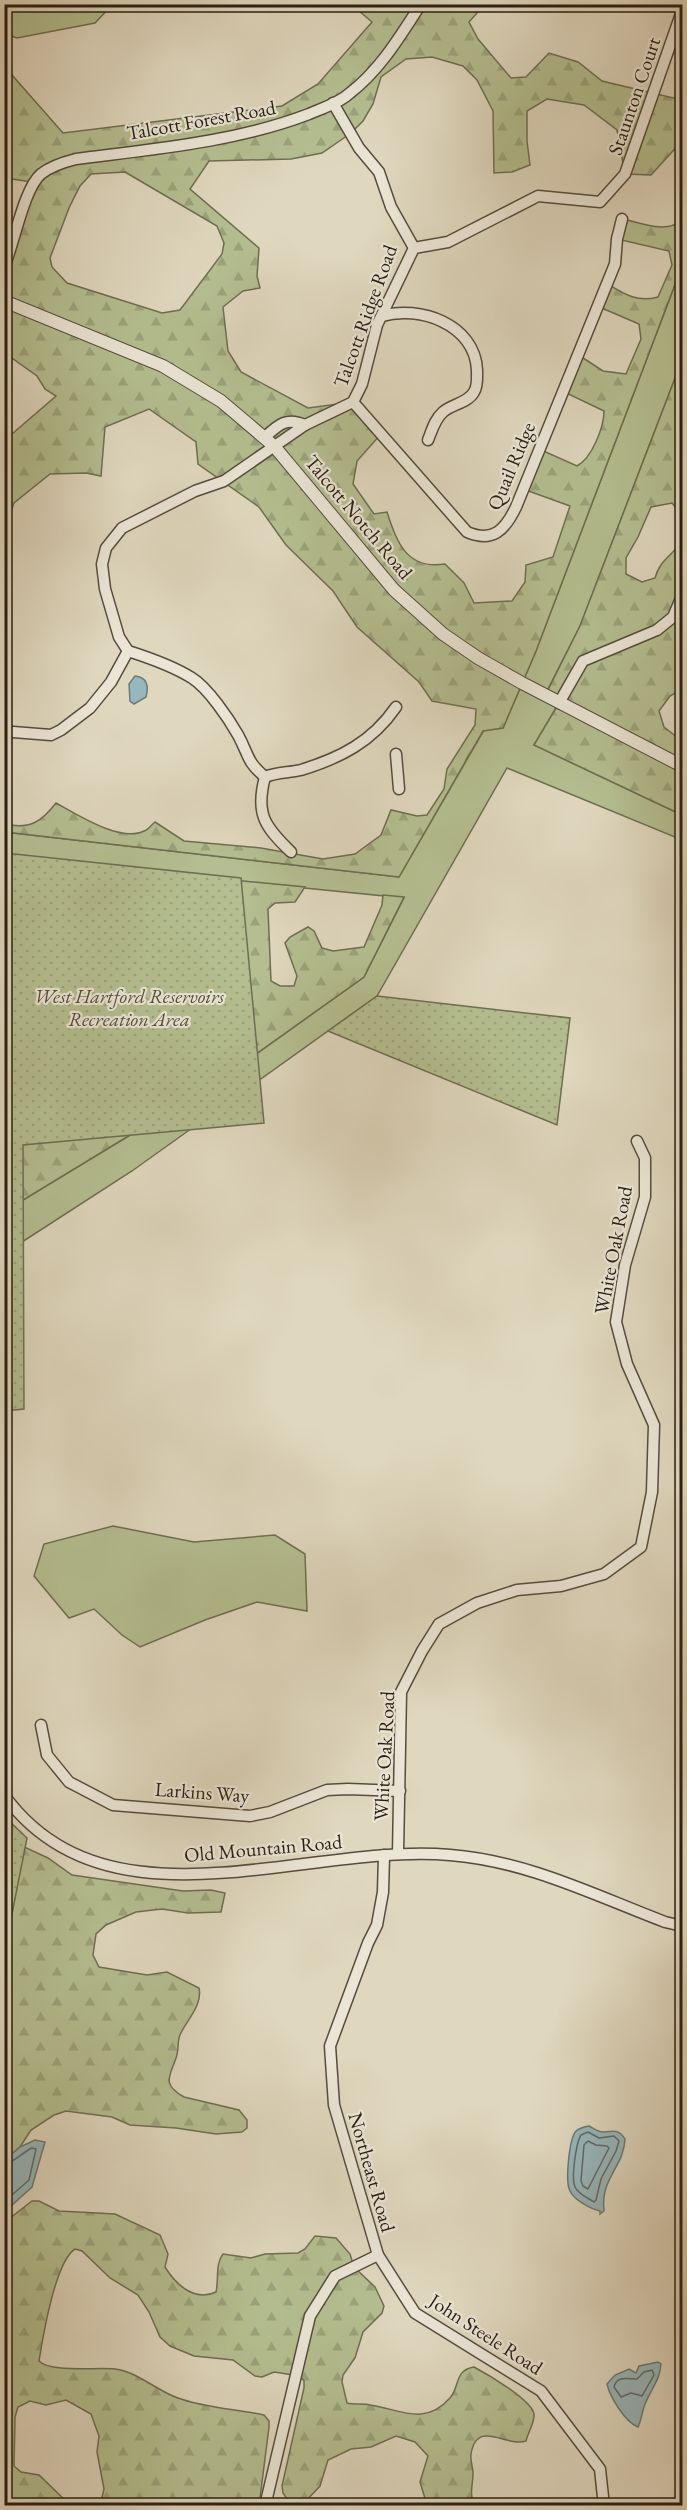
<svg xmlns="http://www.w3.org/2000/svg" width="687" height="2510" font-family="'EB Garamond',serif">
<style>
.grass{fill:#b4be90;stroke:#6e6e52;stroke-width:1.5}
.forest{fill:url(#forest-firs);stroke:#6e6e52;stroke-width:1.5;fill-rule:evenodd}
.park{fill:url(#park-dots);stroke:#6e6e52;stroke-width:1.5}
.water{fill:#98b7bc;stroke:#6c7a78;stroke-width:1.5}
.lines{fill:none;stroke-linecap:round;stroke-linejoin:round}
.shore{stroke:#606a68;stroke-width:1.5}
.minor-casing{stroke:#564c3e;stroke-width:13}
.tertiary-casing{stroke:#564c3e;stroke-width:14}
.minor{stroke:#eae5d5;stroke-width:10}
.tertiary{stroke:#eae5d5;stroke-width:12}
.labels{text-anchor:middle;stroke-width:4.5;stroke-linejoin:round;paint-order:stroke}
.street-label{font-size:20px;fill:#291e13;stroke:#eae5d5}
.park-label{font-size:20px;font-style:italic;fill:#534e38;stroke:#eae5d5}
</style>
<defs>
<pattern id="forest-firs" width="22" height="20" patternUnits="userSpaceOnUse" patternTransform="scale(1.5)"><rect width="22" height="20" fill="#b4be90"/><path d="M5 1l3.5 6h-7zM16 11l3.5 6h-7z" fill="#9ba37b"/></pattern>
<pattern id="park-dots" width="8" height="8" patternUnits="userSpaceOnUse" patternTransform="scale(1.5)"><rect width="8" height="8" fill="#b4be90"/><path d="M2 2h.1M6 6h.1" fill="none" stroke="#9ba37b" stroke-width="1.8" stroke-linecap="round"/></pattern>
</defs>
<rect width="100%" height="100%" fill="#dfd7be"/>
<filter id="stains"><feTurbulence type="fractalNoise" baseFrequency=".00333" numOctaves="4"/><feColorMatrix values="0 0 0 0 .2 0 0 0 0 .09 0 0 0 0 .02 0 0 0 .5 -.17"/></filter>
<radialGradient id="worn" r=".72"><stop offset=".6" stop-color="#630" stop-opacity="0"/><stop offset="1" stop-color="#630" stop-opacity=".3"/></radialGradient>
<g class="grass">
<polygon points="4,5 5,4 112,5 95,23 17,38 5,34"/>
<polygon points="682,266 682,360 580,626 545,695 559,703 534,745 682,815 682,840 507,768 377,996 132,1171 5,1253 5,1211 214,1084 364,977 404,898 5,858 5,832 399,877 484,730 503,728 536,651"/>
<polygon points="113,1526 194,1542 275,1535 305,1554 307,1611 257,1602 205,1620 140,1647 122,1635 94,1609 69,1618 34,1576 44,1544"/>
</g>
<g class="forest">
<path d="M 352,5 L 484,5 L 469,22 L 478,39 L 511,78 L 526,77 L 549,53 L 578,62 L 602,81 L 682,100 L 682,141 L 651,175 L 625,174 L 617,130 L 584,105 L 547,99 L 527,111 L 527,141 L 530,165 L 512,172 L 494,173 L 493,111 L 477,80 L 463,66 L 432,57 L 406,59 L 381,77 L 373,104 L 363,121 L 351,133 L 322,153 L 291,159 L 209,161 L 190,189 L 259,248 L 257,276 L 260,288 L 243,291 L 223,307 L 228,351 L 241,372 L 308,408 L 353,402 L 381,434 L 357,461 L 353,484 L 374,514 L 387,512 C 397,543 407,570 445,564 L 464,583 L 474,603 L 512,601 L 525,582 L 526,565 L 553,557 L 570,506 L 523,489 L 539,449 L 577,466 C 592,458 604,427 604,411 L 562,391 L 577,354 L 603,371 L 626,374 L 641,339 L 639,324 L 597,306 L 606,283 C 624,294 637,303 658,297 L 672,265 L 669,251 L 617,239 L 623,219 C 642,223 666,234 682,220 L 682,266 L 536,651 L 503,728 L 483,731 L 399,877 L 5,832 L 5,824 C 30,830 42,821 56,803 C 76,814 121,843 144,831 C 148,830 152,824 155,822 L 184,841 L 261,848 L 323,859 L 355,854 L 381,835 L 391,810 L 417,816 L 427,815 L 444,789 L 447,769 L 475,725 L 476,709 L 432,701 L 419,682 L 357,627 L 333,591 L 286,545 L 259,507 L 198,464 L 196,442 L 149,409 L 105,427 L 101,476 L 86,473 L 50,474 L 14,503 L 5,528 L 5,440 L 56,396 L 45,389 L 37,376 L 5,353 L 5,244 L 12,248 L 33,182 L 5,178 L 5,63 L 12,75 L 63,133 L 282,106 L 318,84 L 372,22 ZM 125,172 L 217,226 L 224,243 L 222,254 L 180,310 L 162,313 L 67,283 L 52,267 L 50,258 L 69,208 L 80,186 L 91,174 Z"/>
<path d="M 682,360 L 682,515 L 672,503 L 651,507 L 638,537 L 626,558 L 626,574 L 642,582 L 655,578 C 660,559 673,556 682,540 L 682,689 L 670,696 L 659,711 L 664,727 L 682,741 L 682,815 L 534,745 L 559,703 L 545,696 L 580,626 Z"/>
<polygon points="5,858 305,887 295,902 275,903 268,909 271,981 280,986 294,986 297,976 285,943 290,937 308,927 314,931 322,948 333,951 364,947 382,905 383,895 404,897 364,977 214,1084 5,1211"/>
<path d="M 4,1828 L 22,1846 L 48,1858 L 72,1875 L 183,1891 L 211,1890 L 225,1893 L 221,1912 L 188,1913 L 162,1909 L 136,1912 L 106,1925 L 96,1934 L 93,1955 L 99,1967 L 147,1975 L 167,1972 L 199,1988 C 203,2005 186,2021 180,2035 C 177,2042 179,2051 176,2058 C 170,2076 161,2084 184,2097 L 239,2110 L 247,2120 L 247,2128 L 242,2132 L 216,2134 L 176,2128 L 130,2125 L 112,2117 L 66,2111 L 54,2115 L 31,2130 L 20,2147 L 5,2160 Z"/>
<path d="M 32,2201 L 39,2201 L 59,2211 L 115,2214 L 160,2235 L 168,2254 L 165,2267 C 176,2285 195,2302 216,2292 C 219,2279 215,2264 223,2254 L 251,2258 L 265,2254 L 298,2253 L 305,2249 L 315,2236 L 336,2238 L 350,2254 L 354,2267 L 375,2287 L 384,2306 L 382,2313 L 363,2332 L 355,2358 L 343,2375 L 342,2382 L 347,2403 C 355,2405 362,2403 370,2405 C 400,2409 424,2427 450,2398 C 460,2387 454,2370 474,2367 C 487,2374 532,2400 534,2414 C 535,2422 528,2432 526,2441 C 507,2448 477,2418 471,2454 C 470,2461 473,2467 473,2473 C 473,2485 469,2493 474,2505 L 427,2505 L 420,2482 L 428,2456 L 415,2442 L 396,2436 L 371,2447 L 351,2449 L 328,2460 L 320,2486 L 302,2505 L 291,2505 L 283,2493 L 282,2486 L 304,2388 L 304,2381 L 300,2376 L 274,2372 L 262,2377 L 255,2376 L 233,2360 L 194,2356 L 170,2346 L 160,2337 L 149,2312 L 138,2295 L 110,2278 L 82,2251 L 75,2249 C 55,2262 43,2336 39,2361 C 51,2373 96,2367 115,2369 C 138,2372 157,2391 178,2398 C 205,2408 236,2409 264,2415 L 269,2421 L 269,2427 L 260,2498 L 254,2506 L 100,2505 L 104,2489 L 97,2452 L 99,2436 L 91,2414 L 66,2400 L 46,2405 L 30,2401 L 18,2407 L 15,2417 L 14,2466 L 21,2472 L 39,2475 L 70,2505 L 5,2505 L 4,2214 L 10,2218 Z"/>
</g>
<g class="park">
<polygon points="5,853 241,878 264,1123 23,1145 24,1409 5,1411"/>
<polygon points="377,996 570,1018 557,1125 328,1031"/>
<polygon points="5,1817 27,1838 5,1949"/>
</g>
<g class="water">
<path d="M 135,676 C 147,677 149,686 146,697 L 134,704 L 130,701 L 129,684 Z"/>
<path d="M 589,2126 C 593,2128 598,2132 603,2132 C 613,2132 618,2128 625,2139 C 624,2167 600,2178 604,2211 L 600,2214 L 600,2211 C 591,2209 574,2200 570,2191 C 565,2182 569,2139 576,2131 C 579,2128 584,2127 589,2126 Z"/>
<polygon points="35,2140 45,2142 32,2187 12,2205 5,2207 5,2160 20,2147"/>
<path d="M 658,2362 L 661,2364 C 660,2380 651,2389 645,2404 C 642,2411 642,2419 638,2427 C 625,2422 610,2397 607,2384 L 615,2375 L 629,2369 L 636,2373 L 639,2366 Z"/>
</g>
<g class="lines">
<g class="shore">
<path d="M 588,2132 L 599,2138 L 614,2136 L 619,2141 L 616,2151 L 601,2179 L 596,2200 L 594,2202 C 588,2198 578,2194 575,2187 C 571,2178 576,2143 581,2135 Z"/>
<polygon points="588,2141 596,2145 607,2146 609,2148 588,2189 583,2186 581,2181 584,2145"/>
<path d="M 4,2164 C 14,2163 23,2152 32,2148 L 36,2149 L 29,2180 L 4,2202"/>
<path d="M 652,2370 L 654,2375 L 642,2396 L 631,2393 L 621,2397 L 614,2387 C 617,2375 628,2379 637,2379 L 644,2372 Z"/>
</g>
<g class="minor-casing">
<g id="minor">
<polyline points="333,103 359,148 379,172 391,207 414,248"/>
<polyline points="414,248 448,242 538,196 600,202 625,174 682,11"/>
<path d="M 4,267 C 14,244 24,188 41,174 C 51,166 64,162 76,159 C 154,149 236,142 309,114 C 323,108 339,103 350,93 C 381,69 400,36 421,4"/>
<path d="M 382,316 C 419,305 475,324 477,370 C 477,377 478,386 474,392 C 468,403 452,404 443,412 C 435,419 432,430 428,440"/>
<path d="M 353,402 L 467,532 C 493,543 505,530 516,507 L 615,264 L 617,239 L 622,219"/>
<path d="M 265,437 C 279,424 287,417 305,425"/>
<polyline points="559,703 583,661 657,630 673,617 682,596"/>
<polyline points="13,732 51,735 61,730 90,708 111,682 128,651"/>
<polyline points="396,754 399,789"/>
<path d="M 265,777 C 246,761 249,755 238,735 C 229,719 208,688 192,678 C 173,666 150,658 128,651 L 119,637 L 105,589 L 102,564 L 106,548 L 122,528 L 195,491 L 224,481 L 305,425 L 353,402 L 362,384 L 377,325 L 414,248"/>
<path d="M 265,777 C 277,772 288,773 301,770 C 340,758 372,742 396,707"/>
<path d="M 265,777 C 255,814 265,827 291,852"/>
<polyline points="41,1725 47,1755 69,1782 113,1805 250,1816 270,1812 327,1790 348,1789 400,1791"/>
<path d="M 4,1795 C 107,1937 308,1842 450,1855 C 527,1861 594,1895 665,1922 L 682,1926"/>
<polyline points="398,1854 401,1692 422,1651 439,1624 477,1603 517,1590 561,1586 604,1574 641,1547 652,1492 654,1425 627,1364 616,1322 625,1265 645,1197 645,1158 637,1141"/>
<polyline points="378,2255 415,2313 541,2391 600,2469 604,2506"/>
<polyline points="265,2506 310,2316 335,2276 378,2255 334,2105 330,2046 368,1943 377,1925 383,1892 384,1855"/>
</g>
</g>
<g class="tertiary-casing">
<polyline id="tertiary" points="4,301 163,366 221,401 274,446 394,590 443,634 478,658 522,683 682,766"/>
</g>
<use href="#minor" class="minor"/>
<use href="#tertiary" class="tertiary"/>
</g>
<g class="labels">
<g class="street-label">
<text transform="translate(634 96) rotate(-71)" y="7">Staunton Court</text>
<text transform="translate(201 120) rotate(-10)" y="7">Talcott Forest Road</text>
<text transform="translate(365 316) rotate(-70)" y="7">Talcott Ridge Road</text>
<text transform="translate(511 466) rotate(-67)" y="7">Quail Ridge</text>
<text transform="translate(359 517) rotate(50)" y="7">Talcott Notch Road</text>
<text transform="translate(613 1250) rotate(-79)" y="7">White Oak Road</text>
<text transform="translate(384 1756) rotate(-87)" y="7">White Oak Road</text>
<text transform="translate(202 1792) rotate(4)" y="7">Larkins Way</text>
<text transform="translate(263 1848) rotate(-5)" y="7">Old Mountain Road</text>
<text transform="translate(372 2172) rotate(74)" y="7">Northeast Road</text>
<text transform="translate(486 2334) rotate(33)" y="7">John Steele Road</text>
</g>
<g class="park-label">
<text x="129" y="1003">West Hartford Reservoirs<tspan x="129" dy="23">Recreation Area</tspan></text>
</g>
</g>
<rect width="687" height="2510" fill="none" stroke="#dfd7be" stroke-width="24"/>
<rect x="6" y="6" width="675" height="2498" fill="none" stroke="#291e13" stroke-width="3"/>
<rect x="12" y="12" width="663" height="2486" fill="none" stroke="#291e13" stroke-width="1.5"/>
<rect width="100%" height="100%" filter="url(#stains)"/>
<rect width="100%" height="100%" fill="url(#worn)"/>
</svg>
